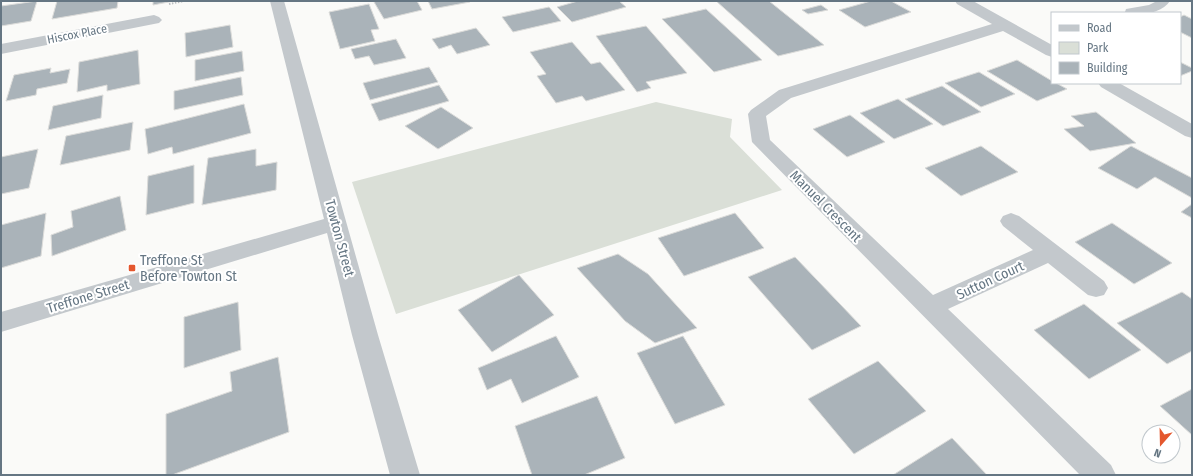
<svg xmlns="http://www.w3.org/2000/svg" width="1193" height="476" font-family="'Fira Sans Condensed',sans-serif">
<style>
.green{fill:#dadfd7}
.building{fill:#aab3b9;stroke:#dcdcda}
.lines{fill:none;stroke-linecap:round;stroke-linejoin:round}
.path{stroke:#bbbfc2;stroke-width:2;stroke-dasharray:1.5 1.5;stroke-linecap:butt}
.lane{fill:#c3c8cc;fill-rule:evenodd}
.street{fill:#c3c8cc;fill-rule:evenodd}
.poi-dot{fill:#e4572e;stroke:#fff;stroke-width:1.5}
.labels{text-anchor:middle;stroke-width:4;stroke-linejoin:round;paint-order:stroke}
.far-street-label{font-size:12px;fill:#657683;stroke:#fff}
.street-label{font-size:14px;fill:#657683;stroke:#fff}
.poi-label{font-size:14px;fill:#657683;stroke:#fff;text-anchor:start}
</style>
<rect width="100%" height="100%" fill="#fafaf8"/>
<polygon class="green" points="656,102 732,119 730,137 782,190 396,314 352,182"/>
<g class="building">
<polygon points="37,1 31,21 1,26 1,6"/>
<polygon points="57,1 118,1 117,8 52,19"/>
<polygon points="153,1 174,1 153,5"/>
<polygon points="378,1 417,1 422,10 384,19 374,2"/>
<polygon points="428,1 470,1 470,2 432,9"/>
<polygon points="578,1 619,1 626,7 572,22 557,7"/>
<polygon points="716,1 769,1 824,45 778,56"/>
<polygon points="871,1 891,1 911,12 865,27 839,10"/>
<polygon points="369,4 379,29 371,30 375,41 340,49 329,12"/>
<polygon points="821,5 828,10 808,14 802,10"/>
<polygon points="549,7 561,21 513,32 502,17"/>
<polygon points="706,9 762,60 714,72 662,19"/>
<polygon points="1184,15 1192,19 1192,38 1180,32 1180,17"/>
<polygon points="230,25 233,47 186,57 185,33"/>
<polygon points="646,26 687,73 646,82 651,88 637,92 596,36"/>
<polygon points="476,28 490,45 457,54 451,45 439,49 432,39"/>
<polygon points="396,39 406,58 374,65 369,56 355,59 351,49"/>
<polygon points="572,42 591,64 600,62 625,90 586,101 582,96 556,103 537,76 546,74 530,52"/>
<polygon points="138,50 140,84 107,91 107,85 77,92 79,62"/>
<polygon points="242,51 244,71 195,81 195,60"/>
<polygon points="1017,60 1052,81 1052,83 1056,83 1067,89 1037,101 987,71"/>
<polygon points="1180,62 1192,68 1192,71 1180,76"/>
<polygon points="429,67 438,82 370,100 363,83"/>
<polygon points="51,68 50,73 70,69 67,83 37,89 36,95 6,101 14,75"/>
<polygon points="979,72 1015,94 981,107 945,83"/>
<polygon points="241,77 243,95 174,110 174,91"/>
<polygon points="439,85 449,101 379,121 371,104"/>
<polygon points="942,86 981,112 943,126 905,99"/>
<polygon points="103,95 101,118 48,130 53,106"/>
<polygon points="898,99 933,124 894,139 860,113"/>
<polygon points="244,104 251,133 173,154 172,147 148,154 145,129"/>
<polygon points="441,107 473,128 438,149 405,126"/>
<polygon points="1096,112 1136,143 1090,151 1064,129 1084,126 1071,116"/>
<polygon points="850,115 885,142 847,157 813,129"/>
<polygon points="133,122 130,150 60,165 66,136"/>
<polygon points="981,146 1018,172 961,196 925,168"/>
<polygon points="1131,146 1192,178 1192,198 1155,177 1137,189 1098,168"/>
<polygon points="38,149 29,188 1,194 1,157"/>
<polygon points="256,149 256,166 277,162 276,190 202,205 208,158"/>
<polygon points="194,165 194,203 146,215 148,176"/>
<polygon points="120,196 126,230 52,256 51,235 73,227 71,211"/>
<polygon points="1192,204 1192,218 1181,212"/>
<polygon points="46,213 41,256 1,268 1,225"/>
<polygon points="735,213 764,248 684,276 658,238"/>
<polygon points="1112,223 1172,263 1134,284 1075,242"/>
<polygon points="618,254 648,274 697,328 655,343 625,321 577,268"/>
<polygon points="795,257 861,326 812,350 748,277"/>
<polygon points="519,275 554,315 492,352 458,310"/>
<polygon points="1182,292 1192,299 1192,351 1167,364 1117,323"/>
<polygon points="238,302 241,350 184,368 184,317"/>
<polygon points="1084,304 1141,350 1089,379 1034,330"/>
<polygon points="556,336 579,377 522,403 511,379 487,390 478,368"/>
<polygon points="683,336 725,405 675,424 637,353"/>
<polygon points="278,357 289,432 172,475 166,475 166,414 232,391 230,372"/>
<polygon points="878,361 926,411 854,454 808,399"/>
<polygon points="1192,389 1192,435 1160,406"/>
<polygon points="597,396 625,458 584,475 532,475 515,426"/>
<polygon points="952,438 987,475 893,475"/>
</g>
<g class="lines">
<polyline class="path" points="169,4 184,1"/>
<path class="lane" d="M 1157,1 L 1170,1 C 1161,14 1138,17 1125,12 L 1126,9 L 1149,5 Z"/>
<g class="street">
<polygon points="270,1 284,1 378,335 420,475 390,475 352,335 327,233 1,332 1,312 324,219"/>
<polygon points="955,1 973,1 1052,45 1052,57 1046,55 1003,31 791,98 766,116 770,140 933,295 1033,250 1003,226 1000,221 1003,216 1011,213 1019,216 1104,281 1108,288 1104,295 1096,297 1088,295 1048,263 948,309 1111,465 1116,475 1080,475 752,142 748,114 751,110 779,90 992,24 957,4"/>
<polygon points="154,15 159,17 162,20 159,23 1,54 1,44"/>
<polygon points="1098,83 1119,83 1192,124 1192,138 1185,136 1101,87"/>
</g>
</g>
<rect class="poi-dot" x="128" y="264" width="8" height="8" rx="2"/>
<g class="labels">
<g class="far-street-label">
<text transform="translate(77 34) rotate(-11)" y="4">Hiscox Place</text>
</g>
<g class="street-label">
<text transform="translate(826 206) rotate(45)" y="5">Manuel Crescent</text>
<text transform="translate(340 238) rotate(75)" y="5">Towton Street</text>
<text transform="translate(990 280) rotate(-25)" y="5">Sutton Court</text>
<text transform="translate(88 296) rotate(-17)" y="5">Treffone Street</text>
</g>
<g class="poi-label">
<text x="140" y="265">Treffone St<tspan x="140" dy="16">Before Towton St</tspan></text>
</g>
</g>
<rect width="1193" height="476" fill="none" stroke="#657683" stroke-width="4"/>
<rect x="1051" y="12" width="130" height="72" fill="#ffffff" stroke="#c1c8cd"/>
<rect x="1059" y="25" width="20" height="6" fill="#c3c8cc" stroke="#c1c8cd"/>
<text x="1087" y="32" font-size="12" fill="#657683">Road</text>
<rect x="1059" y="42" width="20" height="12" fill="#dadfd7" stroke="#c1c8cd"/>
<text x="1087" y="52" font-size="12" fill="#657683">Park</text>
<rect x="1059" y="62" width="20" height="12" fill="#aab3b9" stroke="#c1c8cd"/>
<text x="1087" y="72" font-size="12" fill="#657683">Building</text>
<g transform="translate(1161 444) rotate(200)"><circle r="19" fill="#ffffff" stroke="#c1c8cd"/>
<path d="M0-3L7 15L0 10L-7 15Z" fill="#e4572e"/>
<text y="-6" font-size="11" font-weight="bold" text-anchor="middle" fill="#657683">N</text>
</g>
</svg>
